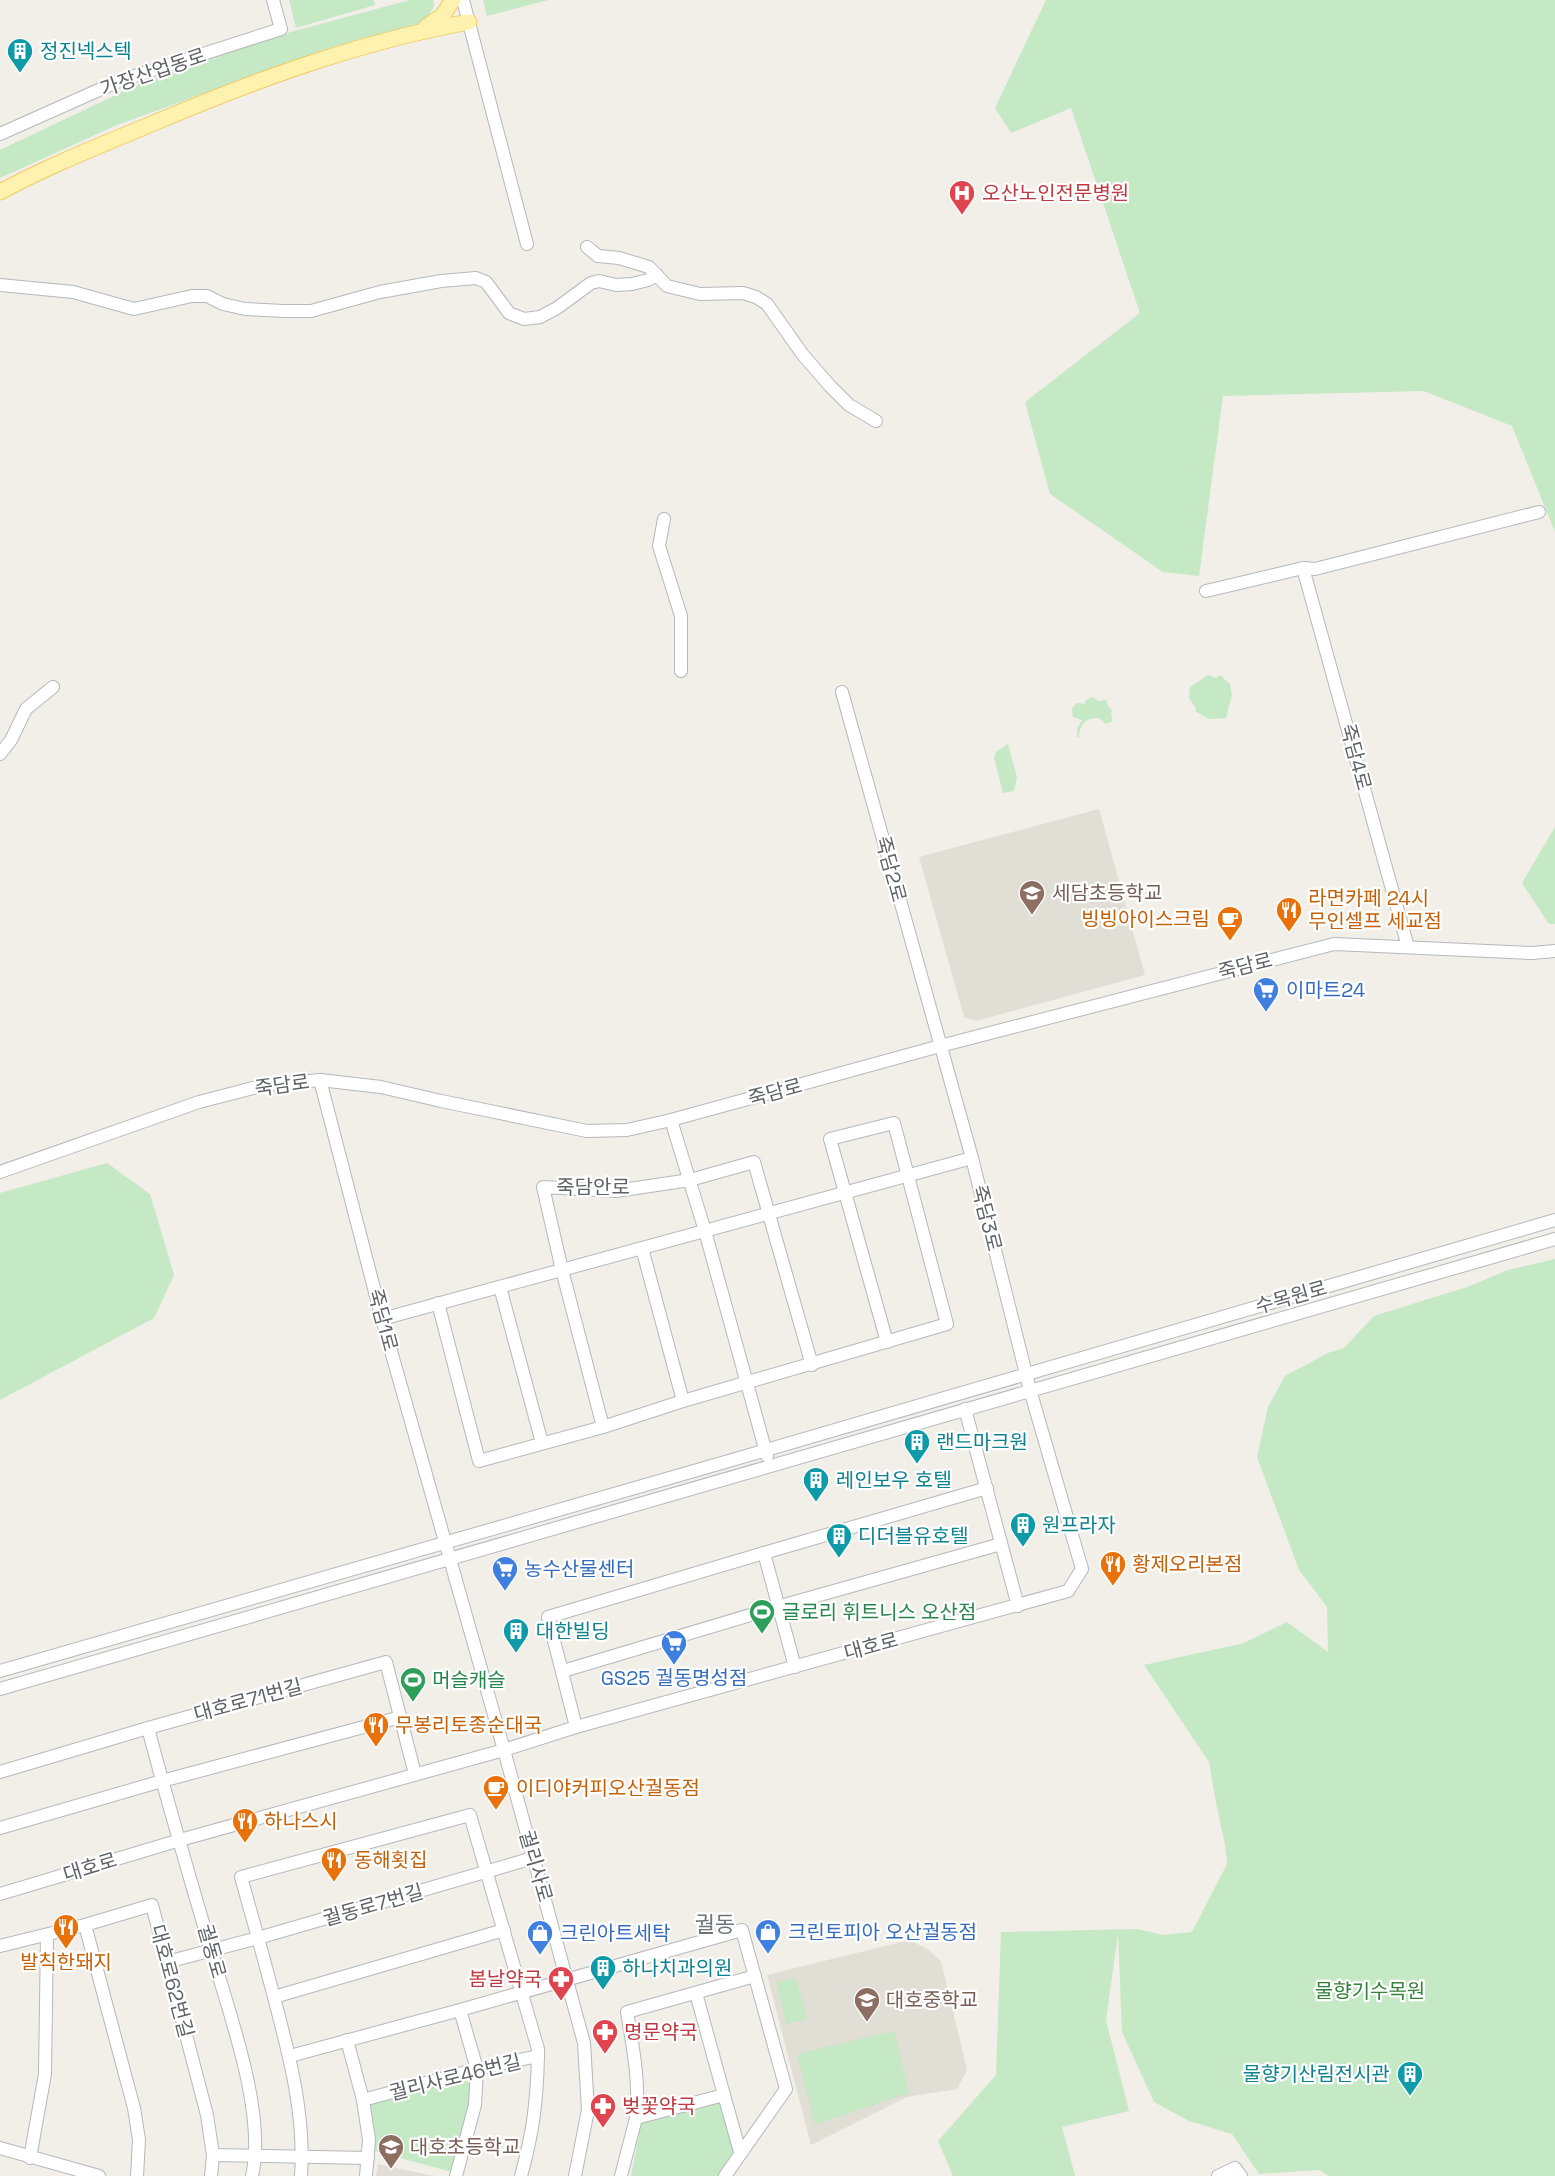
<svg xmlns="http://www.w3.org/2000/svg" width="1555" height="2176" font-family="'Space Grotesk','Noto Sans KR',sans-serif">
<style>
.education{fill:#e1ded6}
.green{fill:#c5e8c5}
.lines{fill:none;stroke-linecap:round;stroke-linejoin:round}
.minor-casing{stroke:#b5b8bc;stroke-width:14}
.major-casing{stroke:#f2c960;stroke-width:17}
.minor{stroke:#fff;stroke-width:12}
.major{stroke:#fff2af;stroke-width:15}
.labels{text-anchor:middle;stroke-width:4.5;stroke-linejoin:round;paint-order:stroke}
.culture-label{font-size:20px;fill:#0d838f;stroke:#fff;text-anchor:start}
.street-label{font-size:20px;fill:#5f6368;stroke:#fff}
.health-label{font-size:20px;fill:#be3a42;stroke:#fff;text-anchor:start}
.education-label{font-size:20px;fill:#785e54;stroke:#fff;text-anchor:start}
.food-label{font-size:20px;fill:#c56008;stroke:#fff;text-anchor:start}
.shop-label{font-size:20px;fill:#366cbe;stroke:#fff;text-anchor:start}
.leisure-label{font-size:20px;fill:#27864d;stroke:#fff;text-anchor:start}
.park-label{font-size:20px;fill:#348238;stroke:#fff}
.quarter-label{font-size:22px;fill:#70757a;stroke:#fff}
</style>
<rect width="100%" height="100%" fill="#f1efe8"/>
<g class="education">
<polygon points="1099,809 1145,975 976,1021 964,1017 919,857"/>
<polygon points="909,1940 927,1949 941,1961 967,2070 957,2089 907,2097 811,2145 767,1975"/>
<polygon points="378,2164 434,2176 376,2176"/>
</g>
<g class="green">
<polygon points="289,0 374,0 375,5 296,28"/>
<polygon points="410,0 433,0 434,6 425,22 380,34 328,54 235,82 117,125 0,178 0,150 139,84 294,31"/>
<polygon points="483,0 548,0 487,16"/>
<polygon points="1046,0 1555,0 1555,532 1512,426 1424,391 1223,396 1199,576 1163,572 1050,494 1025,402 1140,313 1071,108 1011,133 995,108"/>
<polygon points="1208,675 1216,678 1220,675 1230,684 1232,695 1226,718 1209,719 1195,711 1196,708 1189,698 1190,687"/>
<path d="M 1092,697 L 1099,701 L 1106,700 L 1108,706 L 1112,710 L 1111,715 L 1113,721 L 1106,724 L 1099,718 C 1087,717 1079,724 1079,737 L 1077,737 L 1077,729 L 1082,720 L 1073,717 L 1072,708 L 1077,703 L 1084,704 L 1086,700 Z"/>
<polygon points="1008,744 1017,777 1014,791 1003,793 994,758 996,752"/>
<polygon points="1555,827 1555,924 1549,924 1522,883"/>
<polygon points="107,1163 150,1194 174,1275 154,1318 0,1400 0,1193"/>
<polygon points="1555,1259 1555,2176 1329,2176 1319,2170 1259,2174 1232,2134 1189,2121 1154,2102 1122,2032 1118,1934 1106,2020 1129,2111 1062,2127 1075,2176 953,2176 938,2141 996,2075 1001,1932 1137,1929 1163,1935 1192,1932 1227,1864 1225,1845 1216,1803 1209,1762 1144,1665 1244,1643 1287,1622 1328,1652 1327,1607 1299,1570 1257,1457 1268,1407 1285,1376 1328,1353 1344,1348 1374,1316 1467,1287 1508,1270"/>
<polygon points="796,1978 807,2019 786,2024 776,1982"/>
<polygon points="894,2031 909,2093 815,2125 797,2054"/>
<polygon points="471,2074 472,2106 452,2172 374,2151 375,2140 370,2102"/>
<polygon points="721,2100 734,2153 719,2176 631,2176 641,2124 644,2121"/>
</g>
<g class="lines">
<g class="minor-casing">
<g id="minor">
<polyline points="463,0 527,244"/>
<polyline points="0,134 119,81 281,29 273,0"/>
<polyline points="587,247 598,256 619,258 649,267 667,286 700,294 743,293 756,297 767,304 803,355 830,386 849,405 876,421"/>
<polyline points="0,285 73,292 134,309 192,296 207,296 223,304 245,309 284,311 311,311 380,292 441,281 476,278 486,282 509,313 524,319 540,317 557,308 591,283 599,281 616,285 632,284 648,280 657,275"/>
<polyline points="664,519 659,546 681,616 681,671"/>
<polyline points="1303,568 1408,947"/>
<polyline points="1206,591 1303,568 1315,569 1539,512"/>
<polyline points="0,754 11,740 26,709 53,687"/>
<polyline points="320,1080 382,1319 504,1750 584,2043 588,2110 575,2176"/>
<polyline points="671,1120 705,1231 767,1456"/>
<polyline points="0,1172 199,1102 265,1085 320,1080 381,1087 441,1101 587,1131 627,1130 671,1120 940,1046 1334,944 1532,953 1555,951"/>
<polyline points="642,1248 683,1401"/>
<polyline points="500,1287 542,1443"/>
<polyline points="438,1303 479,1461 603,1427 683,1401 947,1324 894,1123 830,1139 887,1342"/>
<polyline points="382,1319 972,1158"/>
<polyline points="965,1409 1018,1606"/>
<polyline points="603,1427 562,1270 543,1187 616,1191 690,1180 754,1162 812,1365"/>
<polyline points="764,1553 987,1488"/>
<path d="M 0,1671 C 519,1524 1037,1370 1555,1220"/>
<polyline points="563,1671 777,1607 1001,1544"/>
<polyline points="0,1689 1555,1239"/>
<polyline points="576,1727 548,1617 764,1553 795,1667"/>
<path d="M 148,1728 C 168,1805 191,1881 213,1957 C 231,2018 266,2115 252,2176"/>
<polyline points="0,1772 148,1728 386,1662 415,1774"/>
<polyline points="0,1828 162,1781 401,1717"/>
<polyline points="0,1894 180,1840 504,1750 576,1727 1068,1591 1082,1569 1030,1390 972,1158 842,692"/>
<polyline points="85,1925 134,2108 139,2140 137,2176"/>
<polyline points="0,1946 85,1925 152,1905 207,2115 213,2155 211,2176"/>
<polyline points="167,1962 258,1938 533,1858"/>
<polyline points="696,1993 724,2095"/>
<polyline points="274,1997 504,1930"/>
<polyline points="347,2040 363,2100"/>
<polyline points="290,2056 460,2010 742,1930 786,2089 725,2176"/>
<polyline points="0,2148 99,2176"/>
<path d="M 740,2152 L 724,2095 L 636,2118 C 640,2082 633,2048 627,2012 L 755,1976"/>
<polyline points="213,2155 368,2158"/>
<polyline points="30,2158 45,2074 47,1935"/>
<path d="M 301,2176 C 305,2117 291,2062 276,2005 C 265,1962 253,1920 241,1877 L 470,1815 L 538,2049 L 538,2056"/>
<path d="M 366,2176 L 369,2140 L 363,2100 L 477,2069 L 538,2056 C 537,2101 533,2133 521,2176"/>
<polyline points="456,2176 475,2105 477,2069 460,2010"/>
<polyline points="621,2176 636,2118"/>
<polyline points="1218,2176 1235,2168 1241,2176"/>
</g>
</g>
<g class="major-casing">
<g id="major">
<polyline points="426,27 442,16 453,0"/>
<path d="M 0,192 C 48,166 99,146 149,125 C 253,81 358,42 469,22"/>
</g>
</g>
<use href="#minor" class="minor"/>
<use href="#major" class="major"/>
</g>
<defs>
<g id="building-pin" transform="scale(1.35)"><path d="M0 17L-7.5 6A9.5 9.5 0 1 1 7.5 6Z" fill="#0f9aa8" stroke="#fff"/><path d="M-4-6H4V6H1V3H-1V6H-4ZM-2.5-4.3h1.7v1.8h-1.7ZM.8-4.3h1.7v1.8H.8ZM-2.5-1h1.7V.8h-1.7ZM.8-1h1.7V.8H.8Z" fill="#fff"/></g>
<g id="hospital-pin" transform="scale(1.35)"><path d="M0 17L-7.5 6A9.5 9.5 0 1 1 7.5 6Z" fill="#e0444e" stroke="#fff"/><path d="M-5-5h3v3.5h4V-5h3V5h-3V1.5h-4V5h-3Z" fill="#fff"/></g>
<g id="school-pin" transform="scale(1.35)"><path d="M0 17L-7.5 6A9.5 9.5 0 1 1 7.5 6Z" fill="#8d6e63" stroke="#fff"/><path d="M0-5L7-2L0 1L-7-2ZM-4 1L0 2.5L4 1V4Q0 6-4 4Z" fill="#fff"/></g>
<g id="restaurant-pin" transform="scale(1.35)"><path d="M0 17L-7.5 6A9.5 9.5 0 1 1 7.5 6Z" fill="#e8710a" stroke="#fff"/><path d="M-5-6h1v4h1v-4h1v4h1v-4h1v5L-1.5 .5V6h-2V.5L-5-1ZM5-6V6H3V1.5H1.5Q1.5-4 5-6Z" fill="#fff"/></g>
<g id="cafe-pin" transform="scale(1.35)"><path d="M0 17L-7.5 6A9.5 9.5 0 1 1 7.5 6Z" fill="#e8710a" stroke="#fff"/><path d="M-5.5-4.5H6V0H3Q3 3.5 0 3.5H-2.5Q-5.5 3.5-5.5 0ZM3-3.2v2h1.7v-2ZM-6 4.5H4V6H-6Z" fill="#fff"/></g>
<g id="supermarket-pin" transform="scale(1.35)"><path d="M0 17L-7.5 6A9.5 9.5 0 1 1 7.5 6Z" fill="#3f7fe0" stroke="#fff"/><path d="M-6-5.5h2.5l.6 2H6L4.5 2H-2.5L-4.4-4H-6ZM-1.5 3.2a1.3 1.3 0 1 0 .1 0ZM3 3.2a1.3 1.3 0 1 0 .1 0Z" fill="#fff"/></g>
<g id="stadium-pin" transform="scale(1.35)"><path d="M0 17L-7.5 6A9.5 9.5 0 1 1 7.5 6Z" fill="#2e9e5b" stroke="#fff"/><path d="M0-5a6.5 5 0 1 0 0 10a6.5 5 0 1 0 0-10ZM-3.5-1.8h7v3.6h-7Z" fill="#fff"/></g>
<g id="shop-pin" transform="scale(1.35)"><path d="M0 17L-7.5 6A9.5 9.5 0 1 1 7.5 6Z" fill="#3f7fe0" stroke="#fff"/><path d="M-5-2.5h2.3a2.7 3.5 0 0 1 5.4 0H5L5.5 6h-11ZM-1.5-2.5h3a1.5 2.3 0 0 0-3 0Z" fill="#fff"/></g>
<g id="pharmacy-pin" transform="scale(1.35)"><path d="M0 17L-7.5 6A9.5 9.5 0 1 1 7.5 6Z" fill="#e0444e" stroke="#fff"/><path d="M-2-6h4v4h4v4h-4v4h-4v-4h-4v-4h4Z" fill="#fff"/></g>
</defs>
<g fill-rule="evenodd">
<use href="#building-pin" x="20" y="51"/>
<use href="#hospital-pin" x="962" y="193"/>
<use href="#school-pin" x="1032" y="893"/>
<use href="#restaurant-pin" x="1289" y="910"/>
<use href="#cafe-pin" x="1230" y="919"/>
<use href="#supermarket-pin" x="1266" y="990"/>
<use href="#building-pin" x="917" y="1442"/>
<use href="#building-pin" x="816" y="1480"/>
<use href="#building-pin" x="1023" y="1525"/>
<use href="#building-pin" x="839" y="1536"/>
<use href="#restaurant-pin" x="1113" y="1564"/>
<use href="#supermarket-pin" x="505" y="1569"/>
<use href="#stadium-pin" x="762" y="1612"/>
<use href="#building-pin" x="516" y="1631"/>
<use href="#supermarket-pin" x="674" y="1643"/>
<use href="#stadium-pin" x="413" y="1680"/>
<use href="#restaurant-pin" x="376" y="1725"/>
<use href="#cafe-pin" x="496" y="1788"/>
<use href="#restaurant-pin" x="245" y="1821"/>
<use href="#restaurant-pin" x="334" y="1860"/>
<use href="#restaurant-pin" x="66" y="1927"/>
<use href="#shop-pin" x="768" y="1932"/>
<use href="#shop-pin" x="540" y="1933"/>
<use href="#building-pin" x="603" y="1968"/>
<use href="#pharmacy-pin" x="561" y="1979"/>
<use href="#school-pin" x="867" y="2000"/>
<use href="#pharmacy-pin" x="605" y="2032"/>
<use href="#building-pin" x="1410" y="2074"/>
<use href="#pharmacy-pin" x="603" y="2106"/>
<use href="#school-pin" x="391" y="2147"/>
</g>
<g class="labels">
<g class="culture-label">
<text x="40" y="58">정진넥스텍</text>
<text x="936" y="1449">랜드마크원</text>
<text x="836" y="1487">레인보우 호텔</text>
<text x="1042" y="1532">원프라자</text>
<text x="858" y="1543">디더블유호텔</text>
<text x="536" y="1638">대한빌딩</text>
<text x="622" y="1975">하나치과의원</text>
<text x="1390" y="2081" text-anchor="end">물향기산림전시관</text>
</g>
<g class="street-label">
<text transform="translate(153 72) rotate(-19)" y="7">가장산업동로</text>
<text transform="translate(1356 757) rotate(75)" y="7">죽담4로</text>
<text transform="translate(891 869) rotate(75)" y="7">죽담2로</text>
<text transform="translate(1245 966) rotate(-14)" y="7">죽담로</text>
<text transform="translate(282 1085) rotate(-8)" y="7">죽담로</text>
<text transform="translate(775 1092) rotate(-15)" y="7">죽담로</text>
<text x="593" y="1194">죽담안로</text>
<text transform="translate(987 1218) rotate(76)" y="7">죽담3로</text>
<text transform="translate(1291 1297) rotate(-16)" y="7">수목원로</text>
<text transform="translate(383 1320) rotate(75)" y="7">죽담1로</text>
<text transform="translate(871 1646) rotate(-15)" y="7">대호로</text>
<text transform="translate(248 1700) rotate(-15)" y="7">대호로71번길</text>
<text transform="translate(536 1866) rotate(74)" y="7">궐리사로</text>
<text transform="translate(90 1867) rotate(-17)" y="7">대호로</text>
<text transform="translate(373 1905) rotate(-16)" y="7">궐동로7번길</text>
<text transform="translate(212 1951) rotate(74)" y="7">궐동로</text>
<text transform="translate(172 1981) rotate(75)" y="7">대호로62번길</text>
<text transform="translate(455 2077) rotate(-14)" y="7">궐리사로46번길</text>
</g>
<g class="health-label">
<text x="982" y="200">오산노인전문병원</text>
<text x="542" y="1986" text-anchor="end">봄날약국</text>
<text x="624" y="2039">명문약국</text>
<text x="622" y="2113">벚꽃약국</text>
</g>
<g class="education-label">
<text x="1052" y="900">세담초등학교</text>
<text x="886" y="2007">대호중학교</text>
<text x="410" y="2154">대호초등학교</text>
</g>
<g class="food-label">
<text x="1308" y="905">라면카페 24시<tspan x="1308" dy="23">무인셀프 세교점</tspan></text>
<text x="1210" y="926" text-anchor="end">빙빙아이스크림</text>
<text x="1132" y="1571">황제오리본점</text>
<text x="395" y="1732">무봉리토종순대국</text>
<text x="516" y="1795">이디야커피오산궐동점</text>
<text x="264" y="1828">하나스시</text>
<text x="354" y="1867">동해횟집</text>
<text x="66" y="1969" text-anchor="middle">발칙한돼지</text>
</g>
<g class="shop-label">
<text x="1286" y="997">이마트24</text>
<text x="524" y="1576">농수산물센터</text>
<text x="674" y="1685" text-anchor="middle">GS25 궐동명성점</text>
<text x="788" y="1939">크린토피아 오산궐동점</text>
<text x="560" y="1940">크린아트세탁</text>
</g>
<g class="leisure-label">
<text x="782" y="1619">글로리 휘트니스 오산점</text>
<text x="432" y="1687">머슬캐슬</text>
</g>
<g class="park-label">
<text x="1370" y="1998">물향기수목원</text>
</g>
<g class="quarter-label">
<text x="715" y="1932">궐동</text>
</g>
</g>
</svg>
